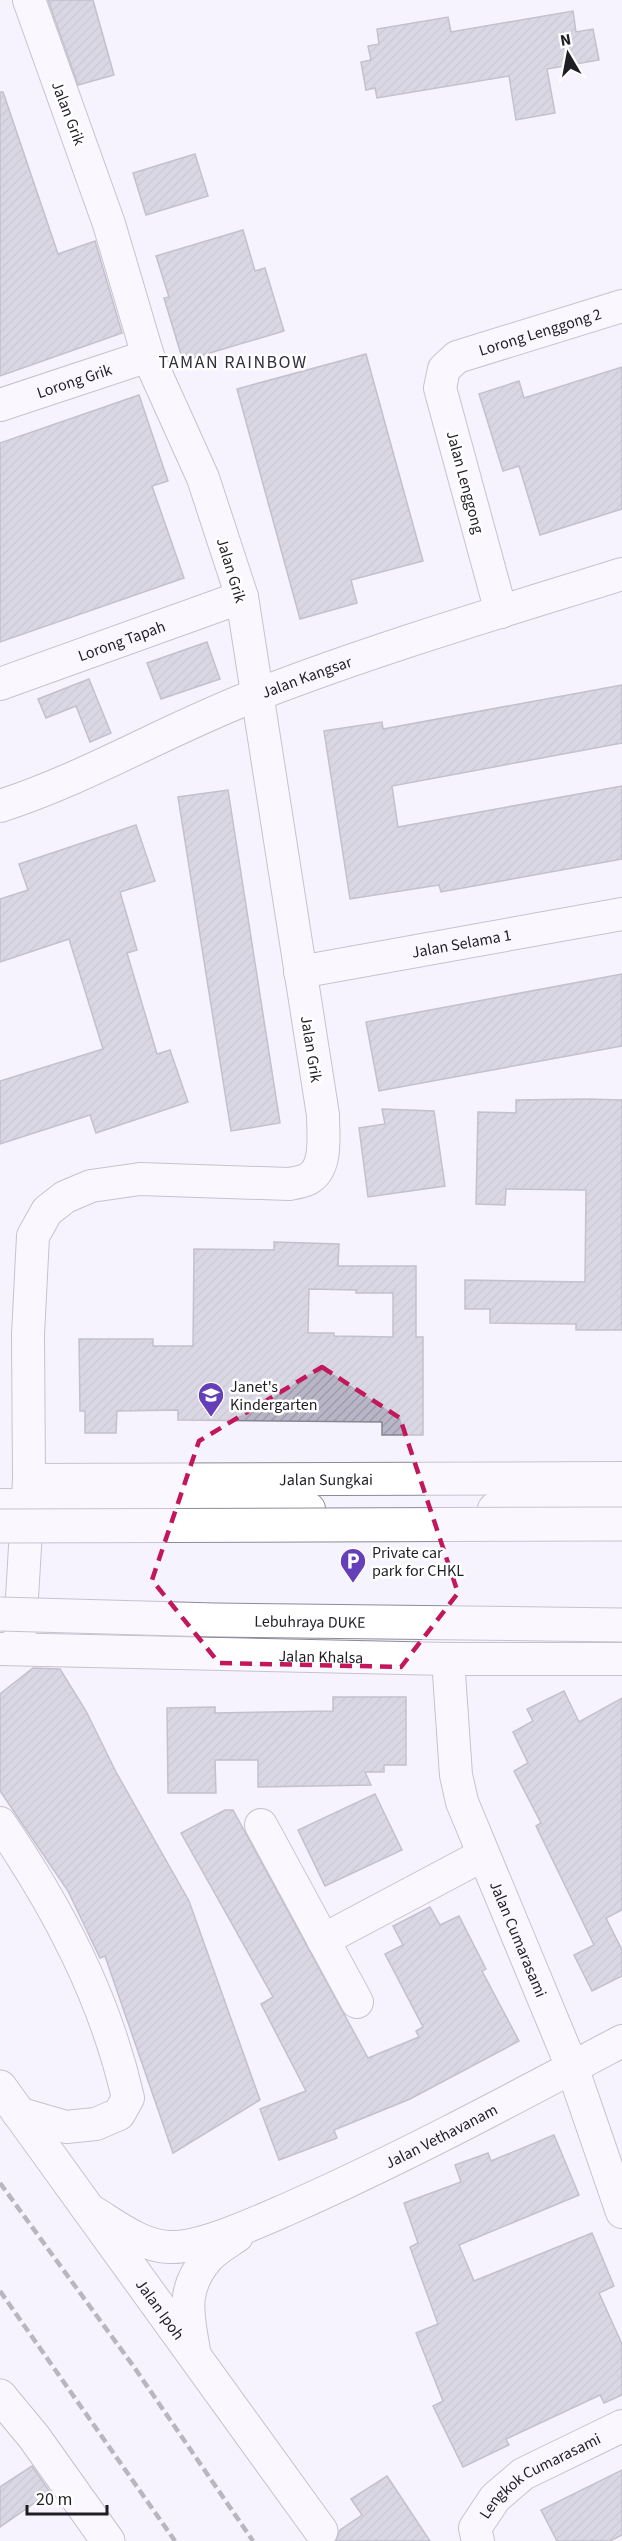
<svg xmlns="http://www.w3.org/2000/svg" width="622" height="2541" font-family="'Source Sans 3',sans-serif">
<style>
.building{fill:url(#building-hatch);stroke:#878494;stroke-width:1.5;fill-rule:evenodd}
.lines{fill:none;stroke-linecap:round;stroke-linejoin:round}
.street-casing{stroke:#8c8a9a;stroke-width:34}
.primary-casing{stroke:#8c8a9a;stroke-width:35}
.street{stroke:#fff;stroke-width:32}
.primary{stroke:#fff;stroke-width:33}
.rail{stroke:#6f6e76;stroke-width:4.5;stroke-dasharray:9 4.5;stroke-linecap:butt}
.highway-bridge-casing{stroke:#8c8a9a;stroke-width:35;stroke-linecap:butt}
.highway-bridge{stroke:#fff;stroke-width:33}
.marked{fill:none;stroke:#c2185b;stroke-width:4.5;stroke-dasharray:12 8;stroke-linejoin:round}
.labels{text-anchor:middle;stroke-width:5;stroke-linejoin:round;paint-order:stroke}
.street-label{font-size:16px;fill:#1f1e25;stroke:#fff}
.poi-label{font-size:16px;fill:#1f1e25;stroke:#fff;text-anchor:start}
.neighbourhood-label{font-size:18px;letter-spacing:1.5px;fill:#33303e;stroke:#fff}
</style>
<defs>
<pattern id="building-hatch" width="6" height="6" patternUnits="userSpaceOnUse" patternTransform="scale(1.5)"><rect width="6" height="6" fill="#b8b6c6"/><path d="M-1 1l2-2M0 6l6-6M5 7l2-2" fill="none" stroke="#9e9caa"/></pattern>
</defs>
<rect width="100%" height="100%" fill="#f5f3fe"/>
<g class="building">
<polygon points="48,0 93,0 114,75 78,85"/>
<polygon points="573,11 576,32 593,29 599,60 547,69 555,113 516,120 509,76 377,98 375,88 366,90 361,62 371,60 368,46 379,44 377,29 448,17 451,32"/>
<polygon points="0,92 3,92 58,254 95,241 122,333 0,376"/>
<polygon points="195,154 208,196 146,215 133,173"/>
<polygon points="243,230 255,271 265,268 284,331 183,361 164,298 169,297 156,256"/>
<polygon points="366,354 423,561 351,580 357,603 300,619 237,389"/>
<polygon points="622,367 622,509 540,535 519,466 503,471 479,394 519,381 524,398"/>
<polygon points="139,395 168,481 152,486 184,578 0,642 0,443"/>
<polygon points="207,642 220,679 161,699 147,663"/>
<polygon points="89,679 111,733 90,742 76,706 46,718 38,699"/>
<polygon points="622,685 622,743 392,786 398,827 622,786 622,859 441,892 439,885 350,899 324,731 382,722 383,729"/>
<polygon points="228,790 280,1123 231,1131 178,797"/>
<polygon points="136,825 155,881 120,892 137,950 127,953 157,1054 170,1050 188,1102 96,1133 90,1115 0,1144 0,1081 103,1049 69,939 0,962 0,899 28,890 19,864"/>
<polygon points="622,974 622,1046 379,1091 366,1022"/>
<polygon points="587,1099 622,1100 622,1330 576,1330 576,1324 490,1323 490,1309 465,1309 465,1280 585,1282 586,1190 506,1189 505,1205 476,1204 478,1112 516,1113 516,1100"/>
<polygon points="382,1109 434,1111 445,1186 368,1197 359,1128 385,1124"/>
<path d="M 274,1242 L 339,1244 L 338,1266 L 416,1266 L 416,1337 L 423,1337 L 423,1435 L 382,1435 L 382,1422 L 178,1420 L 178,1410 L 117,1411 L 116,1433 L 85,1433 L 85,1411 L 80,1411 L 79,1339 L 153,1339 L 153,1346 L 193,1346 L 194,1249 L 274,1250 ZM 309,1289 L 356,1290 L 356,1293 L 393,1293 L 393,1337 L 334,1336 L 334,1333 L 308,1333 Z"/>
<polygon points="33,1668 60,1669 86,1711 116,1772 189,1901 260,2100 173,2153 105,1956 100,1958 68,1891 0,1791 0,1694"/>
<polygon points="564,1691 579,1722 622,1698 622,1910 606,1918 622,1950 622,1976 592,1991 574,1955 594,1945 536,1826 541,1823 514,1771 528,1763 513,1732 533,1721 527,1709"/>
<polygon points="333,1697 406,1697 406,1765 384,1765 384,1772 365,1772 371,1785 258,1787 258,1760 215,1760 216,1793 168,1793 167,1708 215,1707 215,1713 333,1711"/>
<polygon points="375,1794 402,1850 325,1886 298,1830"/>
<polygon points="225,1810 233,1810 368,2058 419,2037 416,2031 423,2027 385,1954 403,1945 393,1926 430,1907 440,1925 459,1916 486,1969 482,1971 519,2041 410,2099 334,2130 337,2138 279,2160 260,2109 306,2091 261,2004 273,1997 181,1833"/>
<polygon points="554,2135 579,2195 459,2245 474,2281 592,2233 614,2286 599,2293 622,2344 622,2395 604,2403 600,2395 506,2439 509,2445 463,2467 433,2406 443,2401 416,2333 438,2324 410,2247 418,2243 404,2203 461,2182 455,2165 488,2153 491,2161"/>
<polygon points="32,2466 50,2492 0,2527 0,2487"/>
<polygon points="622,2470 622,2535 610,2541 557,2541 541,2510"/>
<polygon points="387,2476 430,2541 336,2541 340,2530 362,2515 351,2499"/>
</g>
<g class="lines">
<g class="street-casing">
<g id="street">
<path id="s1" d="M 0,405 L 148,356"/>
<path id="s2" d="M 501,612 L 440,388 L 444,369 L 457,357 L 622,306"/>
<path id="s3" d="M 0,684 L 242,597"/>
<path id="s4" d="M 0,806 C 90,777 171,727 259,694 C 378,648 500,612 622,574"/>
<path id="s5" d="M 300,972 L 622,914"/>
<path id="s6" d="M 29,1480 L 622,1478"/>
<polyline points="0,1505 309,1509"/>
<polyline points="494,1509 622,1504"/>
<path d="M 19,1648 L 29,1480 L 28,1335 L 33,1236 L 47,1211 L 65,1197 L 91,1186 L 140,1179 L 289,1184 C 294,1183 302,1182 308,1179 C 328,1168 323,1135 323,1115 L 242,597 L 203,478 L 148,356 L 109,224 L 29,0"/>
<path id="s7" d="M 0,1649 L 448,1659 L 622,1659"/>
<path id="s8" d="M 448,1659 L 456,1775 L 462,1802 L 572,2067 L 622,2212"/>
<path d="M 0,1823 C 58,1908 105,1997 128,2098 L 119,2114 L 96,2124 L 66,2127 L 18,2113"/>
<polyline points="261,1825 357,2002"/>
<polyline points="323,1940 483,1855"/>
<path id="s9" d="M 88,2209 C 113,2223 139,2246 169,2247 C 200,2249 260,2221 290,2208 C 403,2158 513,2099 622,2041"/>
<path d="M 195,2357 C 189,2318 179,2292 207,2259 C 214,2250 227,2243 237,2236"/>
<path id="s10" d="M 478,2541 L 475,2528 L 495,2498 L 523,2474 L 622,2426"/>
</g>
</g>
<g class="primary-casing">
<g id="primary">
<path id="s11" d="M 0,2087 L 321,2531"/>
<polyline points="0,2396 34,2437 108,2541"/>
</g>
</g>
<use href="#street" class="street"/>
<use href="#primary" class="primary"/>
<g class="rail">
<polyline points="0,2183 134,2367 253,2541"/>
<polyline points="0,2291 175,2541"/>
</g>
<g class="highway-bridge-casing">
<g id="highway-bridge">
<polyline points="0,1526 622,1524"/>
<path id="s12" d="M 0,1614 L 215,1620 L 622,1625"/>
</g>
</g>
<use href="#highway-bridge" class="highway-bridge"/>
</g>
<path d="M0 0H622V2541H0ZM 322,1367 L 400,1418 L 458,1593 L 401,1667 L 219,1663 L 152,1580 L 199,1441 Z" fill="#f5f3fe" fill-opacity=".55" fill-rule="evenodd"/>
<path class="marked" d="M 322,1367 L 400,1418 L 458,1593 L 401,1667 L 219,1663 L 152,1580 L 199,1441 Z"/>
<defs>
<g id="school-pin" transform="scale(1.35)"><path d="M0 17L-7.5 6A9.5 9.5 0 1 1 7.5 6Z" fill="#653fb8" stroke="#fff"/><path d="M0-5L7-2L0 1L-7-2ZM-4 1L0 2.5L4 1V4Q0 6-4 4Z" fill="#fff"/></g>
<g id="parking-pin" transform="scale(1.35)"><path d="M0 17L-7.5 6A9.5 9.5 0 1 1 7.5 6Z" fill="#653fb8" stroke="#fff"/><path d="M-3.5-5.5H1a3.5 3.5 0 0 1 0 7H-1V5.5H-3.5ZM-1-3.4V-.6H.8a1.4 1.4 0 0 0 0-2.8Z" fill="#fff"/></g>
</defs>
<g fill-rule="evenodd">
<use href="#school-pin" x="211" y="1395"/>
<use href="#parking-pin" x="353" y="1561"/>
</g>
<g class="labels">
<g class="street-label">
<text transform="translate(69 113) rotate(69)" y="6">Jalan Grik</text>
<text dy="6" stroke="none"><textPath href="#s2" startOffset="356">Lorong Lenggong 2</textPath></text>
<text dy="6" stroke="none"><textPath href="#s1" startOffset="78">Lorong Grik</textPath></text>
<text transform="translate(466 482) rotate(75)" y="6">Jalan Lenggong</text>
<text transform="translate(232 570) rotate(73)" y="6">Jalan Grik</text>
<text dy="6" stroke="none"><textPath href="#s3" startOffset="129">Lorong Tapah</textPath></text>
<text dy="6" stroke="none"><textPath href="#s4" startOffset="333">Jalan Kangsar</textPath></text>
<text dy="6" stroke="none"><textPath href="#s5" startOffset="164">Jalan Selama 1</textPath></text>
<text transform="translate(312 1049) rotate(81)" y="6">Jalan Grik</text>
<text dy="6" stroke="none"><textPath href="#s6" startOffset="297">Jalan Sungkai</textPath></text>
<text dy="6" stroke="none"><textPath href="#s12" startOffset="310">Lebuhraya DUKE</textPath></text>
<text dy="6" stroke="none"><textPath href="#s7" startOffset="321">Jalan Khalsa</textPath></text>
<text dy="6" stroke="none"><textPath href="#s8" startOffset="292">Jalan Cumarasami</textPath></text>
<text dy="6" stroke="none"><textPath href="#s9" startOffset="386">Jalan Vethavanam</textPath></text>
<text dy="6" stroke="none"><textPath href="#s11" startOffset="274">Jalan Ipoh</textPath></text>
<text dy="6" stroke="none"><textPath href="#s10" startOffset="99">Lengkok Cumarasami</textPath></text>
</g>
<g class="poi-label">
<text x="230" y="1392">Janet's<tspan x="230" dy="18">Kindergarten</tspan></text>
<text x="372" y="1558">Private car<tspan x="372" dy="18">park for CHKL</tspan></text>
</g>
<g class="neighbourhood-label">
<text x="233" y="368">TAMAN RAINBOW</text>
</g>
</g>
<g transform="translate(568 54) rotate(350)" stroke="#ffffff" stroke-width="4.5" paint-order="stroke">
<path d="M0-4.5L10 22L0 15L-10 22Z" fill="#1f1e25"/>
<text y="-9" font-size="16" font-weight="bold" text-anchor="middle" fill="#1f1e25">N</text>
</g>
<path d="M27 2505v9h80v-9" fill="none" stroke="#1f1e25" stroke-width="3"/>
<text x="36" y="2505" font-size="18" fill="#1f1e25" stroke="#ffffff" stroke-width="4.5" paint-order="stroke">20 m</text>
</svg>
